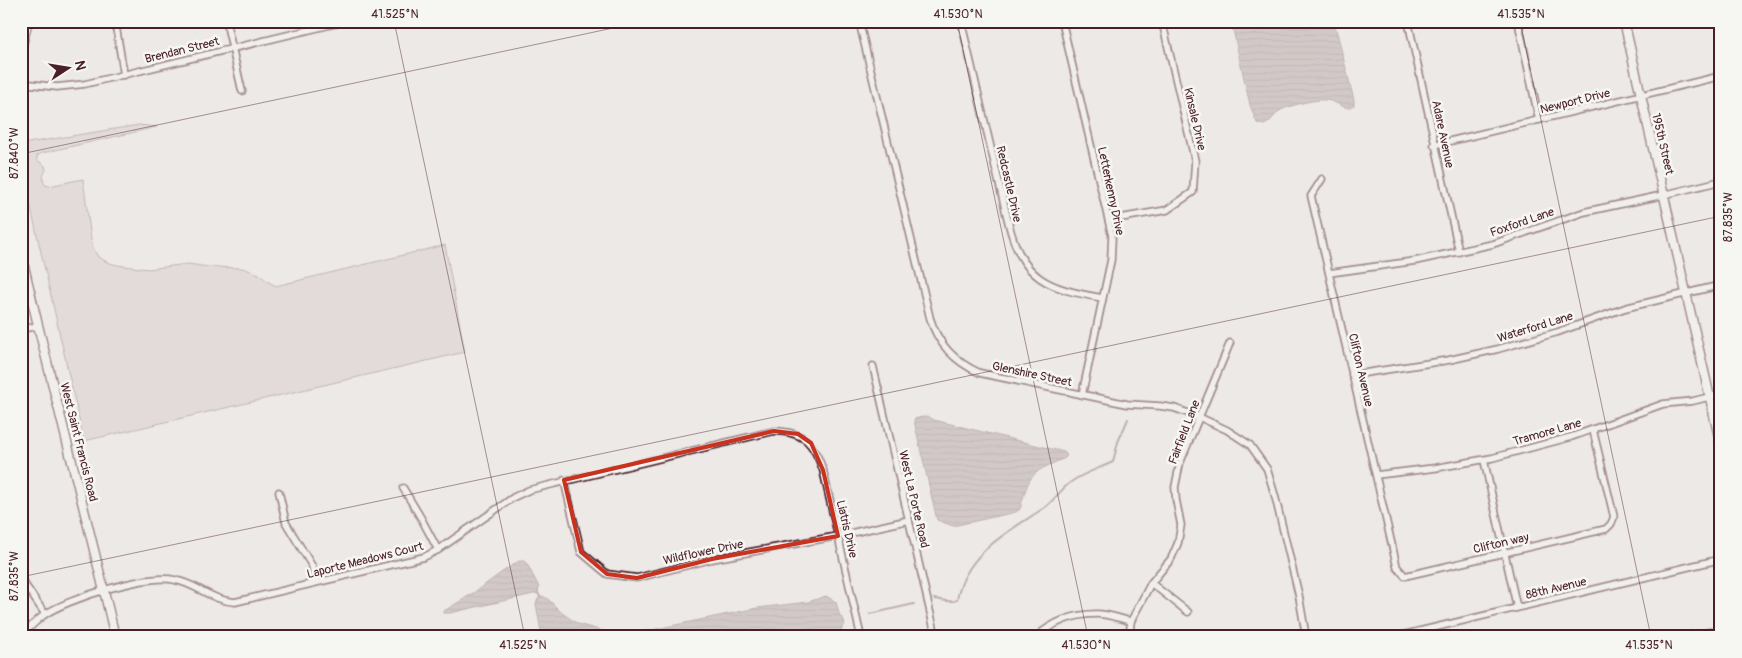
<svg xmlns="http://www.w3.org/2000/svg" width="1742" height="658" font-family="Pangolin,sans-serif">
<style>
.grass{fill:#d4cbca;stroke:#8f757a}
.water{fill:url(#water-rules);stroke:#886e73}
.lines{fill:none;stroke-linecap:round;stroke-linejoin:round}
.stream{stroke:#886e73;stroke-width:2}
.minor-casing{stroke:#4a1f2b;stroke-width:9}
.tertiary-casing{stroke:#4a1f2b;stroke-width:11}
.minor{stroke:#f6f6f2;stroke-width:5.5}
.tertiary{stroke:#f6f6f2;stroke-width:8}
.marked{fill:none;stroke:#c8321e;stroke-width:4;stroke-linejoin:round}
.ticks{fill:none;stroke:#4a1f2b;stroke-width:1;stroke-opacity:0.45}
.labels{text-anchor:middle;stroke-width:5;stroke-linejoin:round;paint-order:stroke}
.street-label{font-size:12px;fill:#4a1f2b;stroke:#f6f6f2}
.neatline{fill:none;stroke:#4a1f2b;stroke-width:2}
.ticks-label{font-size:12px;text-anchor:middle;fill:#4a1f2b}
</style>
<defs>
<pattern id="water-rules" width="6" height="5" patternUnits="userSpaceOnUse" patternTransform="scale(1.25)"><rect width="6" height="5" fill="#b1a2a3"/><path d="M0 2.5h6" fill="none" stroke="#928385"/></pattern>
</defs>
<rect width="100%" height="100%" fill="#ece9e6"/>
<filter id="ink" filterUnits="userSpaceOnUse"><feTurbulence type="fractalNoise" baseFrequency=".02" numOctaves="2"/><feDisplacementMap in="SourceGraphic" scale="10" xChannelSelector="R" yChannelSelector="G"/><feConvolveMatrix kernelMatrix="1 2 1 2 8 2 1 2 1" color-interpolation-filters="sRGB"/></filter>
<g filter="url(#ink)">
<path class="grass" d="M 139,125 L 157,127 L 42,153 L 37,156 L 37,160 L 45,166 L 46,170 C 43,175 42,179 45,185 L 49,186 L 83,179 L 91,239 L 93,248 L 98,257 L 107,262 L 117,265 L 148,269 L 188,264 L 208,267 L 242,268 L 259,274 L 267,281 L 276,286 L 445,245 L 465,352 L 84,441 L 30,204 L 24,192 L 22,144 Z"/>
<g class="water">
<path d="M 1231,21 L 1334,21 L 1354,100 L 1354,105 L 1349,108 C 1342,107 1337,103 1331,101 C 1321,97 1291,105 1281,110 C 1275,113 1272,122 1264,125 L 1257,123 L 1250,105 Z"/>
<path d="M 927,416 L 934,420 L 1064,452 L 1067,455 L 1065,458 C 1031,473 1030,472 1020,509 L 1016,512 L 953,526 L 937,520 L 915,425 L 914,419 Z"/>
<polygon points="519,561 524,561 527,564 539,587 538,593 450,613 444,613 444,611 472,594 505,570"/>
<polygon points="542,596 548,599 562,613 578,624 613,634 632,634 757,608 808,602 826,596 836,602 840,617 843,618 845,624 837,637 542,637 536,604 538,599"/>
</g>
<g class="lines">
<g class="stream">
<polyline points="538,593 540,597"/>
<path d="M 934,599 C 941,599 950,604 957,600 C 965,553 1008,532 1044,508 C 1054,501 1061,489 1071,482 C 1083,473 1100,468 1113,462 L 1118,442 L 1128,419"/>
<polyline points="870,614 914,604"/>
</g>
<g class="minor-casing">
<g id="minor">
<polyline points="115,21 124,75"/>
<polyline points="226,21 242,91"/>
<path d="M 859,21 L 930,318 C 938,345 955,362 980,373 L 1127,404 L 1160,406 L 1174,408 L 1199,417 L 1227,430 L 1250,445 L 1267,469 L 1275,496 L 1299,596 L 1306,637"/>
<path d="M 961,21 L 1008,221 C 1022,280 1047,288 1102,298"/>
<polyline points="1062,21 1112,236 1111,260 1082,395"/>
<polyline points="1408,21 1459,252"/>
<polyline points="1518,21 1539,120"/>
<polyline points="21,83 57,87 85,84 346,21"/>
<polyline points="1434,145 1721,76"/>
<polyline points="1322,179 1311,196 1397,567 1405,576 1606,529 1611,524 1614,517 1593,430"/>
<polyline points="1109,220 1167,210 1193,192 1195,161 1162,21"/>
<polyline points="1329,273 1415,261 1493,244 1584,212 1663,195 1721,181"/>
<polyline points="21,329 38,326"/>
<polyline points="873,366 936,637"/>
<polyline points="1352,375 1449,360 1498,349 1558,332 1625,308 1721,285"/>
<polyline points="1484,460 1517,608"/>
<polyline points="1376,475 1435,468 1492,458 1571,437 1663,404 1693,401 1721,394"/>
<polyline points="564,480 581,552 607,574 637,578 712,559 838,536 909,520"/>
<polyline points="403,488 421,518 438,550"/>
<polyline points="279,492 286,523 312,566 316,582"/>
<polyline points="21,579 45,614"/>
<polyline points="1151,583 1188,612"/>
<path d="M 21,636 C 28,629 36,621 44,615 C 67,599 148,573 175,580 C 197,584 212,601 235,602 L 424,557 L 438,550 L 514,497 L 529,490 L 774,431 C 805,432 813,442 823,470 L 861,637"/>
<path d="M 1036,637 C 1053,622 1074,614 1097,614 C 1108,614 1121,619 1131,621"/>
<polyline points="1129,637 1131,621 1151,583 1171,559 1178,543 1181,525 1176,500 1175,487 1180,463 1230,343"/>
<polyline points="1395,637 1721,559"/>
<polyline points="1681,637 1721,630"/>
</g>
</g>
<g class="tertiary-casing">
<g id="tertiary">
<polyline points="1624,21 1721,446"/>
<polyline points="21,49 28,21"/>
<path d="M 21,253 C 50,381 85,508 115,637"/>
</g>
</g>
<use href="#minor" class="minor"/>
<use href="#tertiary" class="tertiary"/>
</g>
</g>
<path d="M0 0H1742V658H0ZM 774,431 L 798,434 L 811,443 L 823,470 L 838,536 L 712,559 L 637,578 L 607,574 L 581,552 L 564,480 Z" fill="#ece9e6" fill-opacity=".55" fill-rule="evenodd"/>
<path class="marked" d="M 774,431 L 798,434 L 811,443 L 823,470 L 838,536 L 712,559 L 637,578 L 607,574 L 581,552 L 564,480 Z"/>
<path class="ticks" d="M 394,21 L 525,637M 957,21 L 1088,637M 1520,21 L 1651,637M 21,154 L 646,21M 21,577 L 1721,216"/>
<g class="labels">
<g class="street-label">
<text transform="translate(182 50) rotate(-14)" y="4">Brendan Street</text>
<text transform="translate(1575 101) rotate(-14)" y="4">Newport Drive</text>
<text transform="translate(1195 119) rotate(77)" y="4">Kinsale Drive</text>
<text transform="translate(1443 134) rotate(78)" y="4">Adare Avenue</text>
<text transform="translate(1663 144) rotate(77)" y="4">195th Street</text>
<text transform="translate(1009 184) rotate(77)" y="4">Redcastle Drive</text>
<text transform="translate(1111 191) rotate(78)" y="4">Letterkenny Drive</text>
<text transform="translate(1522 222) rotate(-19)" y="4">Foxford Lane</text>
<text transform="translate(1535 327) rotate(-17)" y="4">Waterford Lane</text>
<text transform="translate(1361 370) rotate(77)" y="4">Clifton Avenue</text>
<text transform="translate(1032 374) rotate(12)" y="4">Glenshire Street</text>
<text transform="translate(1184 432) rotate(-69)" y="4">Fairfield Lane</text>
<text transform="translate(1547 432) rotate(-16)" y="4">Tramore Lane</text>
<text transform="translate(79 442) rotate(76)" y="4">West Saint Francis Road</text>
<text transform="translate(914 499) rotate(77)" y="4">West La Porte Road</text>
<text transform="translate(847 529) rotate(77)" y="4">Liatris Drive</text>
<text transform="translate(1501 543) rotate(-13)" y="4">Clifton way</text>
<text transform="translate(703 552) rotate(-12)" y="4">Wildflower Drive</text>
<text transform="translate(365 560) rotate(-14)" y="4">Laporte Meadows Court</text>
<text transform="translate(1556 588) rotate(-13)" y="4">88th Avenue</text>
</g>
</g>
<rect width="1742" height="658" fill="none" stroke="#f6f6f2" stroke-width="55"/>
<g transform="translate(68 68) rotate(78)" stroke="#f6f6f2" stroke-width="4" paint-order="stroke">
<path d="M0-4L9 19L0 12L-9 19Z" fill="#4a1f2b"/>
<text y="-8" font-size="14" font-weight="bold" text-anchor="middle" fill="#4a1f2b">N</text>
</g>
<rect x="28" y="28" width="1686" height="602" class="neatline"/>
<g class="ticks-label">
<text x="395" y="18">41.525°N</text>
<text x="958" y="18">41.530°N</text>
<text x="1521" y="18">41.535°N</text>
<text transform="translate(14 153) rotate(-90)" y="4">87.840°W</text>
<text transform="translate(1728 217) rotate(-90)" y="4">87.835°W</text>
<text transform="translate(14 576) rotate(-90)" y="4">87.835°W</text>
<text x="523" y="649">41.525°N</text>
<text x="1086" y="649">41.530°N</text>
<text x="1649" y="649">41.535°N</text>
</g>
</svg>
